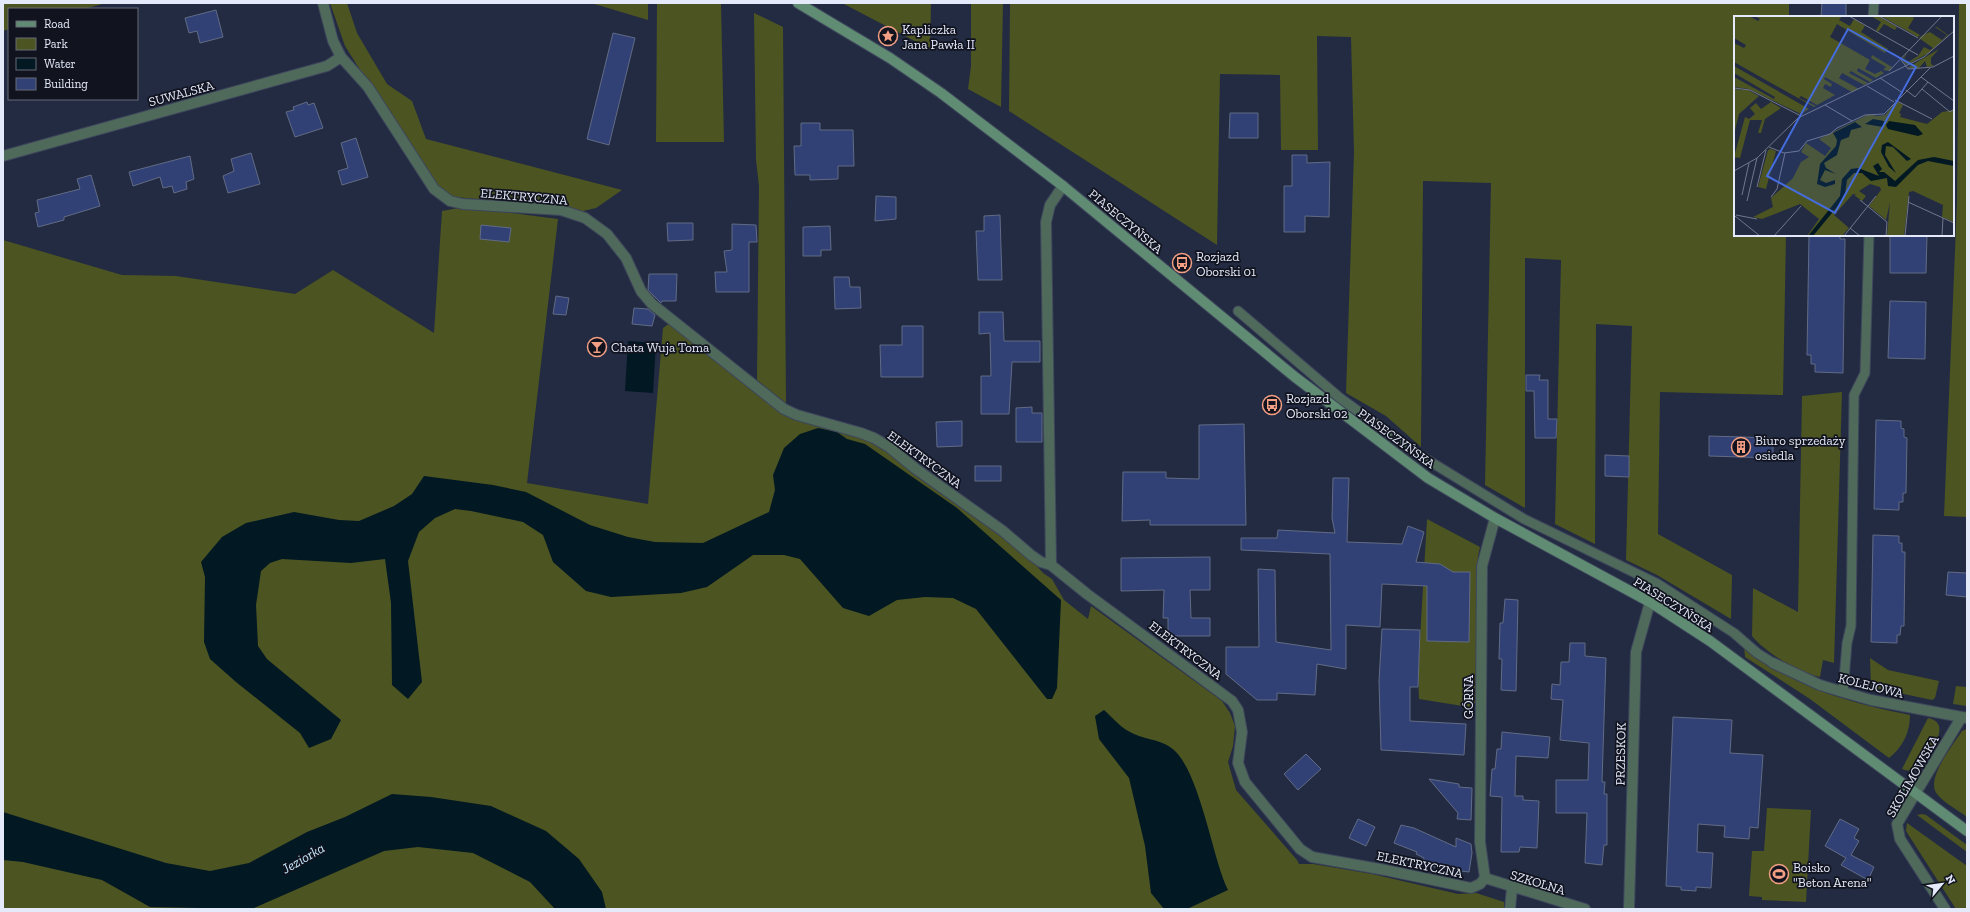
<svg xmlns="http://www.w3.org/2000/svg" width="1970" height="912" font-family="'Zilla Slab',serif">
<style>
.green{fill:#4c5421}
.water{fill:#021823}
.building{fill:#314175;stroke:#616b85}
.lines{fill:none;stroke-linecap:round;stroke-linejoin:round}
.service-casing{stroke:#3e465c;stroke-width:11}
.minor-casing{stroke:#3e465c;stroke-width:12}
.secondary-casing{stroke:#3e465c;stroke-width:12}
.service{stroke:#4f6a5a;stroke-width:9}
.minor{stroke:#4f6a5a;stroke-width:10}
.secondary{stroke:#608c73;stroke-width:10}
.labels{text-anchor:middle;stroke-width:3.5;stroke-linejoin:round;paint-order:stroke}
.poi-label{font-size:13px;fill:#e5eafa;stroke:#11141f;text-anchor:start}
.street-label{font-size:13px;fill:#e5eafa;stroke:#11141f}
.water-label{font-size:14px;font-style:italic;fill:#c2e8fc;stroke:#11141f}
.inset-road{fill:none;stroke:#71778c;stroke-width:1}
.view{fill:#456ddf;fill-opacity:0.15;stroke:#456ddf;stroke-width:2}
.inset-edge{fill:none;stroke:#e5eafa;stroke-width:2}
</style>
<rect width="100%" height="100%" fill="#232b42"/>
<g class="green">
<polygon points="3,3 106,3 84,9 9,9 9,29 3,31"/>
<polygon points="330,3 347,3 357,33 387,84 412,101 426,139 622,190 596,208 579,212 562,206 454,197 438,188 420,165 345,46"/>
<polygon points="591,3 648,3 648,20"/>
<polygon points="657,3 721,3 724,142 656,142"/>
<polygon points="842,3 931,3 930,49"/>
<polygon points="971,3 1003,3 1001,107 968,89 971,66"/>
<polygon points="1010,3 1789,3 1789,17 1735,17 1735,235 1786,235 1783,395 1660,392 1658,534 1732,575 1731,619 1657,575 1626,560 1632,326 1596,324 1595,544 1555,524 1561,260 1525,258 1525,508 1485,485 1491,183 1423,181 1421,447 1386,416 1346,393 1354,152 1351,37 1317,36 1318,150 1281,150 1280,75 1220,74 1217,245 1009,111"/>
<polygon points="1959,3 1967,3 1967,517 1944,516 1957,202"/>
<polygon points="754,13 783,27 786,403 757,380 759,186 756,160"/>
<polygon points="464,207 558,219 527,483 648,504 663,328 670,323 787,414 882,445 1029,557 1043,573 1052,579 1064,600 1088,619 1091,606 1222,701 1230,713 1235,726 1233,746 1228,762 1236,790 1297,860 1299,864 1313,864 1372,874 1458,894 1476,893 1504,902 1504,909 3,909 3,240 122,275 176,276 295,294 333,270 434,333 442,211"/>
<path d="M 1842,392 L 1834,663 L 1823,660 L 1820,677 C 1798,672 1766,653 1752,636 L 1753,588 L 1798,612 L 1802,396 Z"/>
<polygon points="1427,519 1480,547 1478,556 1477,701 1469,707 1419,699 1418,673"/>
<path d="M 1744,646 C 1794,688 1847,702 1910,715 C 1910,732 1903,747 1889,758 L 1810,699 L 1745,657 Z"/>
<polygon points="1870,658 1888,670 1939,681 1935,698 1932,700 1871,687"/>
<polygon points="1956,686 1967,687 1967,706 1953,704"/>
<path d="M 1928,718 C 1949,722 1936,743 1929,754 C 1926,758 1924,764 1920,767 C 1915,772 1908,771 1902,769 Z"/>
<path d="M 1967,729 L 1967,817 C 1958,810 1944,803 1937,794 C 1925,779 1953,745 1962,731 Z"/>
<polygon points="1767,808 1811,810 1806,902 1762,900 1762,897 1749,896 1752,851 1764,851"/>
<polygon points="1922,814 1926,815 1967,845 1967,852 1917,815"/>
<polygon points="1907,823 1967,866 1967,909 1956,909 1906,831"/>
</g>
<g class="water">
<polygon points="628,341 656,343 653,393 625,391"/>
<polygon points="818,428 837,432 847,439 865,444 957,508 1061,600 1057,688 1052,699 1047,699 976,609 953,598 925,597 897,600 869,616 843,608 800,559 784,555 753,555 707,587 681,593 611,597 586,591 553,562 543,535 523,522 471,511 455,509 435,518 419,532 408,561 422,682 408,699 392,685 391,603 385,559 351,563 282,559 270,563 261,571 256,605 258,646 267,659 285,674 341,720 331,739 309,748 300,733 236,682 210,659 204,642 205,577 201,562 222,537 246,523 294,512 339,520 359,521 394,506 412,494 424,476 493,485 526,492 590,525 628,537 655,542 703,543 769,512 775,490 773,475 784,448 800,434"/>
<path d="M 1104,710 C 1112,717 1120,727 1130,732 C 1142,739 1158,739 1170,747 C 1199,765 1212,858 1228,890 L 1187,909 L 1164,909 L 1151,893 L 1145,846 L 1129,778 L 1099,739 L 1095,716 Z"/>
<polygon points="392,794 431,797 491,806 546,831 579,859 602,892 606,909 555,909 530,882 473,853 418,847 384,851 252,909 150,907 102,880 23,862 3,860 3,812 166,863 210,871 249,863 307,832 345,817"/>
</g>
<g class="building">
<polygon points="1822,3 1846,3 1846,17 1821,17"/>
<polygon points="216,10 223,37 200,43 197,31 189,33 185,18"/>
<polygon points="613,33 635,38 609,145 587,139"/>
<polygon points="307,102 308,105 314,103 323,128 295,137 286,112 294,110 293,107"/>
<polygon points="1230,113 1258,113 1258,138 1229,138"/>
<polygon points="801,123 820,123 820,130 853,130 854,166 838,166 838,179 810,180 810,175 795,175 794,146 801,146"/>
<polygon points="356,138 368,177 342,185 338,171 348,168 341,143"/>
<polygon points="251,153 260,184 228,193 223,176 234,171 231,159"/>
<polygon points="1292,155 1307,155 1307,163 1330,162 1329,217 1305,216 1305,232 1284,232 1284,186 1292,186"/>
<polygon points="190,156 194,179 186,182 187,189 174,193 172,186 163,188 160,177 133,186 129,172"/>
<polygon points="91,175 100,206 64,217 64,220 38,227 35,213 39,212 37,200 80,189 77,179"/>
<polygon points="876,196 896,197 896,219 875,221"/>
<polygon points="1000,215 1002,280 978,280 976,231 984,231 984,216"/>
<polygon points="667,223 693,223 693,240 668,241"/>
<polygon points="732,224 756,225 757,242 749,242 749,292 716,292 715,272 727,272 724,251 732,250"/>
<polygon points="481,225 511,228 509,242 480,239"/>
<polygon points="830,226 831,250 821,250 821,256 803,256 803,227"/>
<polygon points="1809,235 1840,235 1840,239 1845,239 1843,373 1815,372 1815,364 1811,364 1811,355 1807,355"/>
<polygon points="1890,235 1927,235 1926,273 1890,273"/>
<polygon points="649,274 677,274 676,301 662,301 661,303 648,290"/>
<polygon points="834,277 849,277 850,287 860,287 861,308 835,309"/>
<polygon points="556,296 569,298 566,315 553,314"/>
<polygon points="1890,301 1926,302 1925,359 1888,358"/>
<polygon points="634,308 648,309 655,315 652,326 632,324"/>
<polygon points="979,312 1003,312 1004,341 1040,341 1040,362 1012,362 1009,414 981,414 981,376 991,376 990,333 979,334"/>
<polygon points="902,326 923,326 923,377 881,377 880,345 902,345"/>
<polygon points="1526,375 1540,375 1539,380 1548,380 1548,419 1557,419 1556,438 1535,438 1534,391 1526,391"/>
<polygon points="1032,407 1032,413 1042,413 1042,442 1016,442 1016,408"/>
<polygon points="1876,420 1901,421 1901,428 1904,429 1904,437 1907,438 1906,493 1903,493 1903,502 1899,502 1899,510 1874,509"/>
<polygon points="962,421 962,446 937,447 936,422"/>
<polygon points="1244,424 1246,525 1150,525 1150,520 1122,521 1123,472 1166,472 1166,478 1199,479 1199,425"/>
<polygon points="1709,436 1773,438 1773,458 1709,456"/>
<polygon points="1605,455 1629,456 1629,477 1605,476"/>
<rect x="975" y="466" width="26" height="15"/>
<polygon points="1333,478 1349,478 1347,542 1402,544 1408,526 1424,532 1416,562 1440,564 1453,572 1470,572 1469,642 1427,641 1427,586 1382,584 1380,627 1346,625 1346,669 1317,664 1315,695 1277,693 1277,700 1257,700 1226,674 1226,647 1259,647 1258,569 1275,570 1276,642 1331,650 1330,554 1241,550 1241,538 1277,538 1278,530 1335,533 1332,518"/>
<polygon points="1873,535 1899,536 1899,543 1902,543 1902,552 1905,552 1904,626 1901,626 1900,635 1897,635 1897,643 1871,642"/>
<polygon points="1210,557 1210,590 1190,590 1191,618 1210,618 1210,636 1168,636 1168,618 1163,618 1164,590 1121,591 1121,558"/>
<polygon points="1948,572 1967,573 1967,597 1946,595"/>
<polygon points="1505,599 1518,600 1516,691 1501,690 1502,659 1499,659 1500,623 1503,623"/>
<polygon points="1382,629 1420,630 1418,687 1410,687 1410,721 1466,724 1464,755 1381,750 1379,681"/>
<polygon points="1570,643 1585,643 1585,656 1606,658 1602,782 1605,782 1604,794 1607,794 1607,845 1604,845 1602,865 1585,863 1587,813 1556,813 1556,780 1588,780 1589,743 1560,740 1563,700 1551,699 1552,684 1560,685 1561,662 1569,662"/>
<polygon points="1673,717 1732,720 1730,753 1763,755 1758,828 1750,827 1749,839 1724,837 1725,826 1698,824 1697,852 1713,853 1711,888 1696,887 1696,891 1681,890 1681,887 1666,886"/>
<polygon points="1502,732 1550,737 1548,758 1516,756 1515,796 1523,796 1523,800 1539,801 1537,848 1520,847 1519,852 1501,852 1502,797 1490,796 1492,769 1495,769 1497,749 1501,749"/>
<polygon points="1306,754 1321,769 1298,790 1284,774"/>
<polygon points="1429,779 1459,784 1459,787 1472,788 1471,820 1457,819 1458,813"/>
<polygon points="1358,819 1375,827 1366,846 1349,838"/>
<polygon points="1840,819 1859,829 1854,838 1859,841 1851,855 1874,867 1868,880 1841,865 1846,858 1825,846"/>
<polygon points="1401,825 1414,828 1456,847 1456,838 1471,844 1472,853 1469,872 1437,868 1423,862 1424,858 1416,854 1417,852 1394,843"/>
</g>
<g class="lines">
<g class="service-casing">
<g id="service">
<polyline points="1873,17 1874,3"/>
<polyline points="1238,311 1340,398 1413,451 1524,519 1658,584 1734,633 1757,653 1773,663"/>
<polyline points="1843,692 1847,643 1851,626 1854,395 1865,373 1869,235"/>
</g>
</g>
<g class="minor-casing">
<g id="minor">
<polyline points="323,3 333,41 341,57 368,87 434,189 450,201 463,204 561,210 585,218 607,234 626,258 641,291 652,304 784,409 797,415 861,433 874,438 889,447 916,469 1003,531 1031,555 1041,562 1051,565 1087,594 1232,701 1238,710 1242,732 1238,763 1245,782 1300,849 1312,857 1385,870 1471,888 1480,884 1485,878"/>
<polyline points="3,156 327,66 341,57"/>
<polyline points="1051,565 1046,222 1050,205 1063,186"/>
<polyline points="1773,663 1820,685 1843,692 1871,700 1967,718"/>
<polyline points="1485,878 1480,842 1482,566 1495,518"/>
<polyline points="1485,878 1585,909"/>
<polyline points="1510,909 1512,888"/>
<polyline points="1629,909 1636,652 1650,602"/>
<polyline points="1945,909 1900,839 1897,824 1961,718"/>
</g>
</g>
<g class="secondary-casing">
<polyline id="secondary" points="798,3 890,58 941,93 1063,186 1295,377 1428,478 1495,518 1650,602 1710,641 1967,831"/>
</g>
<use href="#service" class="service"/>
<use href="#minor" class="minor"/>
<use href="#secondary" class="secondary"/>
</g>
<defs>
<g id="sight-ring" transform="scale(1)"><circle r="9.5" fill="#11141f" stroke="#f39f83" stroke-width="1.5"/><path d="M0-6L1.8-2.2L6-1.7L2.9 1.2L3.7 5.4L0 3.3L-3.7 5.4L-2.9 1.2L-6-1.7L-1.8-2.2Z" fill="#f39f83"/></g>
<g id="bus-ring" transform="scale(1)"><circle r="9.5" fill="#11141f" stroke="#f39f83" stroke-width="1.5"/><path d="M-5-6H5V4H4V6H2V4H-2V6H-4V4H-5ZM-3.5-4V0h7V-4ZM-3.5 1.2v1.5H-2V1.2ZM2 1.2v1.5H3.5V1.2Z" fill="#f39f83"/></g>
<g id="bar-ring" transform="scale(1)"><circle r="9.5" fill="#11141f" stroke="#f39f83" stroke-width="1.5"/><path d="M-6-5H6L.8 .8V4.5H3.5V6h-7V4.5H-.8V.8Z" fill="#f39f83"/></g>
<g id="building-ring" transform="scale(1)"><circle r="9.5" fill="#11141f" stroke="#f39f83" stroke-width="1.5"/><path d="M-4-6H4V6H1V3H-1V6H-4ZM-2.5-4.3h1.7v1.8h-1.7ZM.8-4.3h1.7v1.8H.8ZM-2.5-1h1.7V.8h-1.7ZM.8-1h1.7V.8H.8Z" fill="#f39f83"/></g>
<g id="stadium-ring" transform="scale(1)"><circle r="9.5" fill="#11141f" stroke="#f39f83" stroke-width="1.5"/><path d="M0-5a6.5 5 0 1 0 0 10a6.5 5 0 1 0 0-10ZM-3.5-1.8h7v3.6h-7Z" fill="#f39f83"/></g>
</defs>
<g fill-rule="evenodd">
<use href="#sight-ring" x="888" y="36"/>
<use href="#bus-ring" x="1182" y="263"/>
<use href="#bar-ring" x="597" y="347"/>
<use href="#bus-ring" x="1272" y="405"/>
<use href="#building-ring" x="1741" y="447"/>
<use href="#stadium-ring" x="1779" y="874"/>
</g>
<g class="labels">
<g class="poi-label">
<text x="902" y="34">Kapliczka<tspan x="902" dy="15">Jana Pawła II</tspan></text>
<text x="1196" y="261">Rozjazd<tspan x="1196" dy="15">Oborski 01</tspan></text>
<text x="611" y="352">Chata Wuja Toma</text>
<text x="1286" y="403">Rozjazd<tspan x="1286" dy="15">Oborski 02</tspan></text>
<text x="1755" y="445">Biuro sprzedaży<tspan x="1755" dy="15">osiedla</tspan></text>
<text x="1793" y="872">Boisko<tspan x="1793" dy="15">"Beton Arena"</tspan></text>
</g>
<g class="street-label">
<text transform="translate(181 93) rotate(-15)" y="5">SUWALSKA</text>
<text transform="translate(524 196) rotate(5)" y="5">ELEKTRYCZNA</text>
<text transform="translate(1126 221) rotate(40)" y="5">PIASECZYŃSKA</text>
<text transform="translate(1397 438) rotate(36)" y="5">PIASECZYŃSKA</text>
<text transform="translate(925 459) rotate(36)" y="5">ELEKTRYCZNA</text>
<text transform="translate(1674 604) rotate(32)" y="5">PIASECZYŃSKA</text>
<text transform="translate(1186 650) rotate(37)" y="5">ELEKTRYCZNA</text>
<text transform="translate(1871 685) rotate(14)" y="5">KOLEJOWA</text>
<text transform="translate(1468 697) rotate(-90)" y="5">GÓRNA</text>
<text transform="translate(1620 754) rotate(-89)" y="5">PRZESKOK</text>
<text transform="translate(1912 776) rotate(-60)" y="5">SKOLIMOWSKA</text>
<text transform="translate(1420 864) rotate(12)" y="5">ELEKTRYCZNA</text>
<text transform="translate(1538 882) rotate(17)" y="5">SZKOLNA</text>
</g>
<g class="water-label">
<text transform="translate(303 858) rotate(-30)" y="5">Jeziorka</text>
</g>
</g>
<g transform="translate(1734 16)">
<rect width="220" height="220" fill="#232b42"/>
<path d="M 0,0 L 15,0 L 24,5 L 26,3 L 21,0 L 108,0 L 105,4 L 116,10 L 120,3 L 131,10 L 127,16 L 154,33 L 151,37 L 103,8 L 96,21 L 136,44 L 131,53 L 141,58 L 147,55 L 150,57 L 142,62 L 124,52 L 123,55 L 139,64 L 136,66 L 117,55 L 115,57 L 134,67 L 130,69 L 108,57 L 105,62 L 125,73 L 118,76 L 91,61 L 90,63 L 98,68 L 97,71 L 91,68 L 89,72 L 101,79 L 83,89 L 67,80 L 65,82 L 82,90 L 80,91 L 0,46 L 0,27 L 10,32 L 12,29 L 0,22 ZM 137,0 L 144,0 L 163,11 L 161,14 L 150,8 L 144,16 L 142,14 L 147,6 ZM 147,0 L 178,0 L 180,2 L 174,12 L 186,19 L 184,21 ZM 201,11 L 203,11 L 214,19 L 195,37 L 172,49 L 168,44 L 174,35 L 170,43 L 174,46 L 184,40 L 190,31 L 196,34 L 199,32 L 185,22 L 189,19 L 196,16 L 208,24 L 213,19 ZM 205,33 L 197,42 L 197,48 L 200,50 L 193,51 L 191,45 L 185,52 L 173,52 ZM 138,39 L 158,51 L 155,55 L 149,54 L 152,51 L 137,42 ZM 0,50 L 75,93 L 67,98 L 15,73 L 0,71 L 0,61 L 40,83 L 41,81 L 0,57 ZM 0,73 L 14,74 L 25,80 L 5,98 L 0,118 ZM 162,85 L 169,89 L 165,97 L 167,98 L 166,101 L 193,108 L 208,96 L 220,94 L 220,206 L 208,201 L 209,189 L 179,175 L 175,176 L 170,220 L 153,220 L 156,186 L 152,204 L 135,190 L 147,174 L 146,171 L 136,168 L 125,175 L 132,180 L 128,185 L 120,179 L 123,178 L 119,178 L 100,199 L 115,212 L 108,220 L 73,220 L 85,203 L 66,188 L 28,203 L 19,201 L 39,191 L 37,182 L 59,162 L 67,146 L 75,141 L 67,136 L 72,127 L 91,140 L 97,132 L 85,123 L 135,98 L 143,100 L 151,99 ZM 37,86 L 47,92 L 31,103 L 27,117 L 24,117 L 28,104 L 16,104 L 6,142 L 0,141 L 11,101 L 15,103 L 21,98 L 16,92 L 22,87 L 27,93 ZM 37,133 L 42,135 L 32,173 L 24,171 L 34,134 Z" fill="#4c5421"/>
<path d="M 139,103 L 150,105 L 149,111 L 131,108 ZM 155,105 L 181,109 L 189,118 L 184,120 L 154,113 L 152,109 ZM 121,106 L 128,111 L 117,114 L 115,121 L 107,124 L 103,139 L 90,147 L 92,152 L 102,158 L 91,154 L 86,164 L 92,167 L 101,164 L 101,168 L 91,171 L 83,168 L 86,148 L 102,130 L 103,124 L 99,117 ZM 154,126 L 177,143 L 173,145 L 159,131 L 152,130 L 151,139 L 162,157 L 155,151 L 147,136 L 148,129 ZM 200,141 L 220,145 L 220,150 L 194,145 L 184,149 L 162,171 L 154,170 L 153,162 L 137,165 L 128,157 L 120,157 L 113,164 L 111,178 L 107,186 L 79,220 L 74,220 L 106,180 L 108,163 L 117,153 L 124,152 L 145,160 L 139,150 L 144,147 L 148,153 L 145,156 L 150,156 L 161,165 L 184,144 Z" fill="#021823"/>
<path class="inset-road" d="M 115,0 L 184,39M 145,0 L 184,22M 167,44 L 174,53 L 199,51 L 220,40M 155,55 L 208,0M 187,61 L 220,85M 146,62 L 169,77M 133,70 L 160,86M 0,72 L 16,74 L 67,100M 188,73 L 216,96 L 220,93M 172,74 L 181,81 L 194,66M 161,84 L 198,103M 91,89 L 118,105M 35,131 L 50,137 L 65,135 L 73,125 L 96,118 L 103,112 L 131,99 L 150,98 L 196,52M 0,155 L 23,142 L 64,102 L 190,41 L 220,15M 23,171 L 32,134M 8,179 L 15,147M 37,181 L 43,173 L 51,137M 126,184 L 153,206 L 152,220M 13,185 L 23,142M 174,186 L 220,207M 2,199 L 23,203M 1,200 L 26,220M 116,212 L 126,220M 40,220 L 67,190M 110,220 L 142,180M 171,220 L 175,180M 208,220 L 209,202"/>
<path class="view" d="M 114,13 L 182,51 L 101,197 L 33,160 Z"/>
<rect width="220" height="220" class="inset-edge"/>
</g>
<rect width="1970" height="912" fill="none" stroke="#e5eafa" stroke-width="8"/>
<rect x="8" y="8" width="130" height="92" fill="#11141f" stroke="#666a77"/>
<rect x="16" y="21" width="20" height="6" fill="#608c73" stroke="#666a77"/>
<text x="44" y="28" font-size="12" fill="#e5eafa">Road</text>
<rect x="16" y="38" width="20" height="12" fill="#4c5421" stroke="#666a77"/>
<text x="44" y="48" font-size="12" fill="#e5eafa">Park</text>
<rect x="16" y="58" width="20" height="12" fill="#021823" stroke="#666a77"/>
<text x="44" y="68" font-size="12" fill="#e5eafa">Water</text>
<rect x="16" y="78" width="20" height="12" fill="#314175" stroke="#666a77"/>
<text x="44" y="88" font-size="12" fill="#e5eafa">Building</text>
<g transform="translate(1942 884) rotate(61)" stroke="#11141f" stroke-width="3" paint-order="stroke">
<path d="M0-3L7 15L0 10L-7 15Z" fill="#e5eafa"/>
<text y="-6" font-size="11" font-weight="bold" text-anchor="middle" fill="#e5eafa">N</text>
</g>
</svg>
